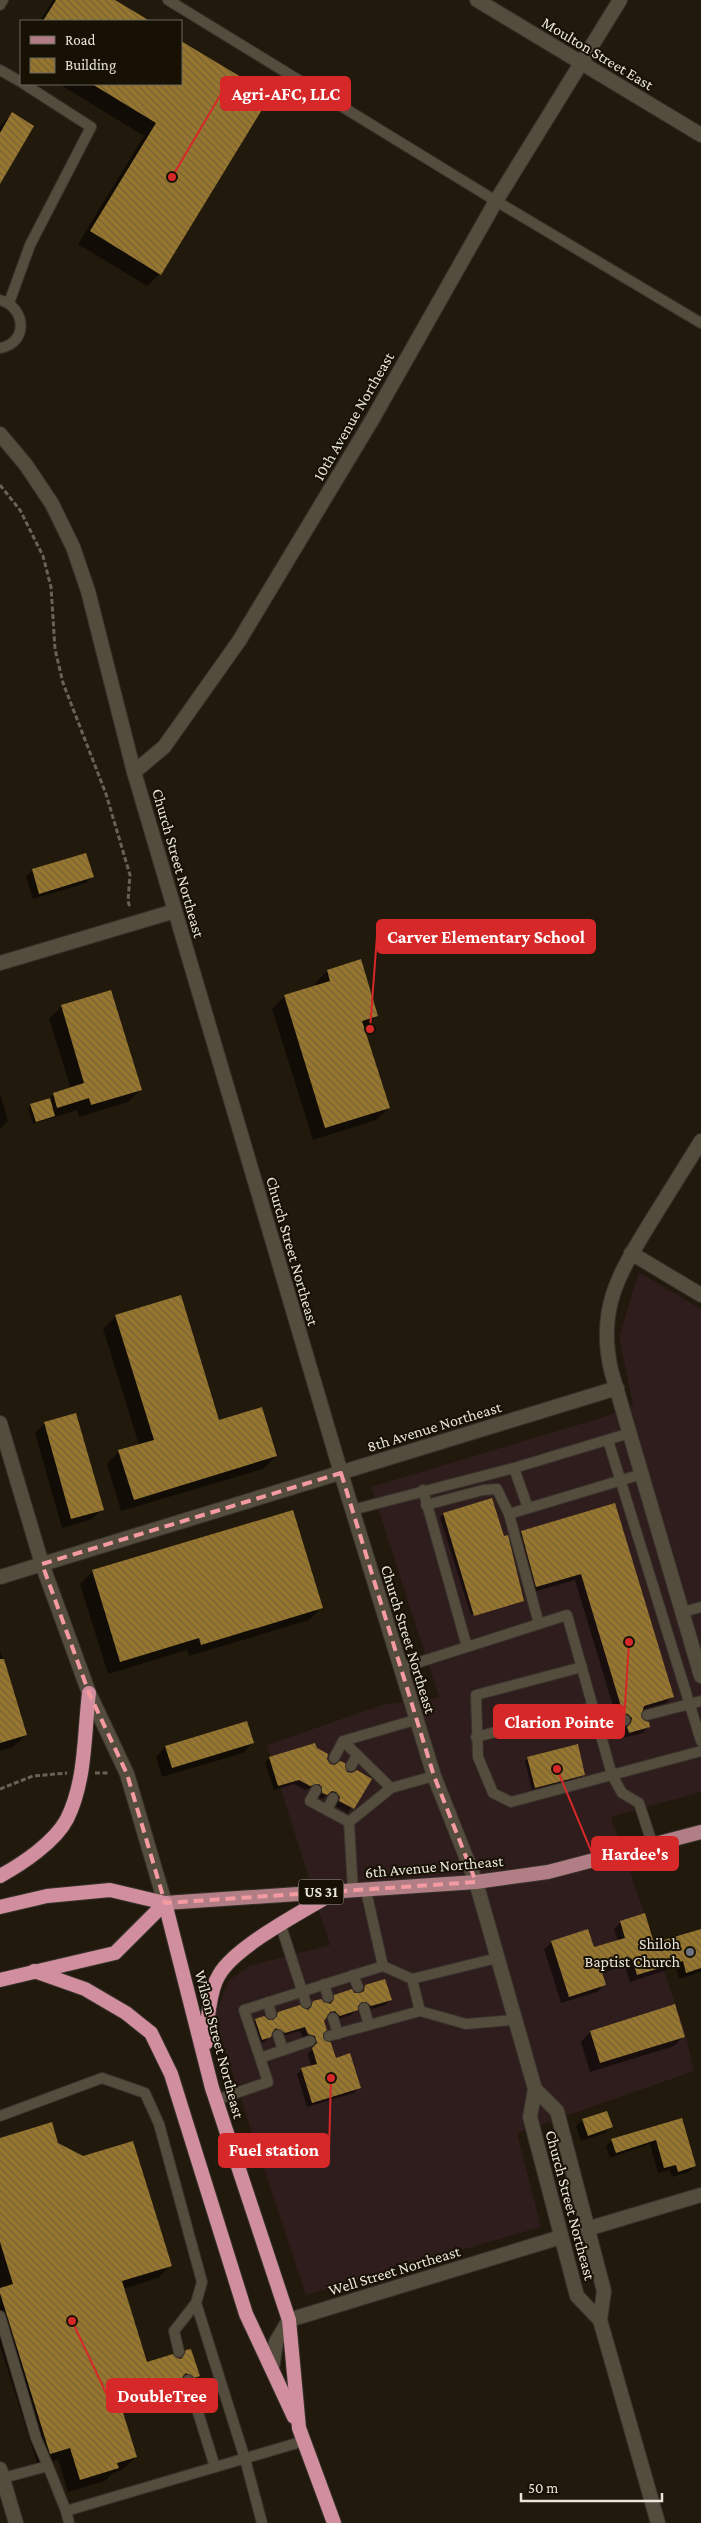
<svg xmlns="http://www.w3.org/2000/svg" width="701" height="2523" font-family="'Crimson Pro',serif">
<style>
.commercial{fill:#2f1c1c}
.shadow{fill:#0007}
.building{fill:url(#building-back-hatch)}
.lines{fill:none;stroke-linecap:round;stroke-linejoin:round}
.service-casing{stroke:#37322c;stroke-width:12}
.minor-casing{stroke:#37322c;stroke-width:16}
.tertiary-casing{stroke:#37322c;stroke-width:16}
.primary-casing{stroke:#37322c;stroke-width:16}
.trunk-casing{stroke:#37322c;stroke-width:16}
.path{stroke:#686256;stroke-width:3;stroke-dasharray:5 2.5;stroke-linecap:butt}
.service{stroke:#544c3d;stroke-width:10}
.minor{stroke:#544c3d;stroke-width:14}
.tertiary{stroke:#544c3d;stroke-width:14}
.primary{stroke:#b27e86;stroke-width:14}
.trunk{stroke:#d18e9e;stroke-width:14}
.marked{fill:none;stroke:#f49aa1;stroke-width:4;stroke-dasharray:10 6;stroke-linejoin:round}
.worship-dot{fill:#6b7280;stroke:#171104;stroke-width:2}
.labels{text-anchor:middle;stroke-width:4;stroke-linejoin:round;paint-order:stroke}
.shield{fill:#171104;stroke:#aba59b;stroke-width:1}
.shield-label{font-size:15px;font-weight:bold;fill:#eae5dc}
.street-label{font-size:16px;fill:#eae5dc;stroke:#171104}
.poi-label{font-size:16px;fill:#eae5dc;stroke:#171104;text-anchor:end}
.leader{fill:none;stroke:#d62828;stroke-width:2}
.callout-dot{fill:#d62828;stroke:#171104;stroke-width:2}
.callout{fill:#d62828;stroke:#d62828;stroke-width:2}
.callout-label{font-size:18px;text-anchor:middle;font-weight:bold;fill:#fff}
</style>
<defs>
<pattern id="building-back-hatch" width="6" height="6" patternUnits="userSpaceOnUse" patternTransform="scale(1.25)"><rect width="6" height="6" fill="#977630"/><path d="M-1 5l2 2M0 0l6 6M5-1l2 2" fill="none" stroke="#776237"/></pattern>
</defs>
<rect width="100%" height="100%" fill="#211a0c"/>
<polygon class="commercial" points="639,1272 701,1309 701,1792 611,1817 684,2029 694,2071 517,2133 541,2227 306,2295 214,2018 228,1981 249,1966 330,1945 267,1745 382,1705 439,1697 371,1487 604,1417 633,1405 619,1336"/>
<g class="shadow">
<polygon points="53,0 112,0 147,21 40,21"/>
<polygon points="59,84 181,84 269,96 160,274 147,286 78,244 144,136"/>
<polygon points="12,114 0,181 0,126"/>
<polygon points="32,870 92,877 86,883 33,899 26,877"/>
<polygon points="360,961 377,1015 364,1029 389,1108 376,1120 313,1140 272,1009 284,997 316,987 315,983 327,971"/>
<polygon points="62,1006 140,1090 128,1102 79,1117 77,1110 33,1124 28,1108 31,1105 71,1089 49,1019"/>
<polygon points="0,1093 8,1121 0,1129"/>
<polygon points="116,1316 218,1422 276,1456 263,1469 121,1511 107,1464 119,1451 139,1445 103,1329"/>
<polygon points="45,1423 102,1509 92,1519 62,1528 35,1433"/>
<polygon points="614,1504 672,1697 666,1703 641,1710 639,1718 649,1726 643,1733 622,1738 621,1734 625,1730 626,1725 621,1720 617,1719 575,1580 530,1593 515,1538 521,1532"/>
<polygon points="443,1514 521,1600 471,1615 440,1517"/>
<polygon points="93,1571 321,1608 309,1620 189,1656 187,1650 108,1674 80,1584"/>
<polygon points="0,1651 26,1735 13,1747 0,1751"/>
<polygon points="246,1723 252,1743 243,1753 162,1777 156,1757 165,1747"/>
<polygon points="316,1749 330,1765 346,1773 370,1779 348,1813 335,1806 336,1802 332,1796 327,1795 322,1799 318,1797 318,1791 314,1787 305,1790 294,1784 274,1790 265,1762 270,1758"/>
<polygon points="528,1758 584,1775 581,1777 532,1790 525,1761"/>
<polygon points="621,1922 653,1944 701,1930 701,1972 679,1979 676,1967 630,1982 625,1966 601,1973 604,1985 597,1992 561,2003 544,1949 552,1942 593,1949 618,1941 614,1929"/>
<polygon points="365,1986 390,2000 385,2005 365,2011 361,2006 356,2006 356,2010 351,2015 334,2020 330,2016 326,2016 323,2021 321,2033 321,2039 335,2059 359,2088 354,2093 307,2107 297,2074 302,2069 311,2067 308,2054 312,2049 310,2041 303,2039 300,2031 279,2037 271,2033 265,2042 257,2044 251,2025 256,2020 273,2022 278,2013 307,2011 313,2002 329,2005 335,1996 359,1995"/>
<polygon points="674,2006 684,2036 674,2046 590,2072 581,2042 590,2032"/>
<polygon points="681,2119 695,2166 689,2172 672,2177 670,2170 658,2173 650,2144 610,2158 606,2146 612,2140"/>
<polygon points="583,2120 611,2127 605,2133 581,2141 576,2126"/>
<polygon points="0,2139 57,2144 171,2265 158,2278 123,2289 146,2364 178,2360 186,2352 198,2376 186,2388 181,2390 175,2386 167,2394 121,2408 136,2457 123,2469 113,2473 105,2481 68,2492 58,2459 38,2466 0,2345"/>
</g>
<g class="building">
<polygon points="56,0 115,0 150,21 43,21"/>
<polygon points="181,41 271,95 161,275 90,231 156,123 92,84 181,84"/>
<polygon points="12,112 34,126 0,184 0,133"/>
<polygon points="86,853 94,877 39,894 32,869"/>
<polygon points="361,959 378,1016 362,1021 390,1108 325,1128 284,995 330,981 327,970"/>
<polygon points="111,990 142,1090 91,1105 89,1098 57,1108 53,1093 84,1083 61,1005"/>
<polygon points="50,1098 55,1116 36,1122 30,1104"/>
<polygon points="181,1295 219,1420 262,1407 277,1456 134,1500 118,1450 154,1440 115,1315"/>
<polygon points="76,1413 104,1510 71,1519 44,1422"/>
<polygon points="492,1498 504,1536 508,1535 524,1601 474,1616 443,1513"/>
<polygon points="615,1503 674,1697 644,1706 641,1717 645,1721 649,1722 650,1727 629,1733 627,1727 631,1723 632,1718 628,1714 623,1713 581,1574 536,1587 521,1531"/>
<polygon points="293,1510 323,1608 201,1645 199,1638 120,1662 92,1570"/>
<polygon points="0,1659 4,1659 27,1735 0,1743"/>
<polygon points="247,1721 254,1743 172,1768 165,1746"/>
<polygon points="315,1743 317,1748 328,1754 327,1759 330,1764 335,1765 340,1761 345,1763 347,1772 352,1773 357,1770 372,1779 354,1809 339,1801 340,1797 336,1792 332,1791 327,1795 322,1793 322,1787 319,1784 310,1786 299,1780 278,1786 269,1757"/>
<polygon points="578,1744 585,1775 535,1788 527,1757"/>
<polygon points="645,1913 654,1943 701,1929 701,1968 686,1973 683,1961 637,1975 632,1959 601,1969 606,1985 569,1997 551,1941 588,1929 594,1947 625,1938 620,1921"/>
<polygon points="385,1979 392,2000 371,2006 366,2002 362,2002 358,2006 358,2010 340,2016 335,2011 330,2012 324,2021 327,2030 323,2034 323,2038 331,2043 336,2058 350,2053 361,2088 312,2103 301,2068 317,2064 312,2048 317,2043 315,2036 308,2034 305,2027 285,2033 276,2028 273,2031 271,2037 262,2040 255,2019 264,2016 269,2020 273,2020 277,2016 278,2012 300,2005 308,2010 311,2007 313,2001 321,1999 324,2002 330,2004 333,2001 334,1995 352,1989 354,1993 360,1993 364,1991 365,1985"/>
<polygon points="675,2004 685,2037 600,2063 590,2031"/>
<polygon points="607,2111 613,2127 588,2136 582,2119"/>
<polygon points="682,2118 696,2166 678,2172 676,2165 664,2168 656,2140 616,2153 611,2139"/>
<polygon points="52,2122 58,2143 83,2156 133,2141 172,2266 122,2281 147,2362 173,2354 177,2358 181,2359 186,2350 191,2349 200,2376 194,2378 186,2373 183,2376 181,2382 119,2400 137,2457 117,2463 119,2468 80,2480 70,2448 50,2454 0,2293 0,2288 13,2284 0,2242 0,2138"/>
</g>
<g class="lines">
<g class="service-casing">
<g id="service">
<polyline points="168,0 496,201 701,323"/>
<polyline points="0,5 3,0"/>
<polyline points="0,70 21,82"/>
<path d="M 0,300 C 26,307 29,343 0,348"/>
<polyline points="9,303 30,245 91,127 24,84"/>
<polyline points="608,1440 701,1741"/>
<polyline points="514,1468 528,1508"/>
<polyline points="423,1490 467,1647"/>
<polyline points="426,1505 483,1490 497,1489 509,1514 539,1624"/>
<polyline points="352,1510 514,1468 630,1433"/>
<polyline points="509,1514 642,1474"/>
<polyline points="683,1612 701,1607"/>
<polyline points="582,1667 476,1695 478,1757 493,1793 511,1802 701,1751"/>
<polyline points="401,1668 567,1615 612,1775 622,1793 639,1803 653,1846"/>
<polyline points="647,1715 701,1701"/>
<polyline points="598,1725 625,1720"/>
<polyline points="476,1737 593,1707"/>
<polyline points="343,1741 391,1788"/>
<polyline points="334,1758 343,1741 415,1720"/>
<polyline points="351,1766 357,1755"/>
<polyline points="316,1790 310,1801 349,1822 353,1891"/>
<polyline points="327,1810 333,1798"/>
<polyline points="349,1822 391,1788 434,1776"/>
<polyline points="366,1891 383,1966 412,1979 420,2011"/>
<polyline points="281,1926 306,2003"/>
<polyline points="353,1975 358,1987"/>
<polyline points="412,1979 497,1958"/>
<polyline points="324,1984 328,1997"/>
<polyline points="268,2002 271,2014"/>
<polyline points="364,2008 369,2025"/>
<polyline points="333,2018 338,2034"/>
<polyline points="278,2035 283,2050"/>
<polyline points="329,2036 420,2011 466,2024 514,2020"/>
<polyline points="260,2058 310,2041"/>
<polyline points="216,2100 268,2082 244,2010 383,1966"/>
<polyline points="0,2116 102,2078 145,2093 159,2124 202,2282 196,2303 245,2459 262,2523"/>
<polyline points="0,2316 36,2438 48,2466"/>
<polyline points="179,2352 174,2331 196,2303"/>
<polyline points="188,2380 215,2467"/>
<polyline points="3,2478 48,2466 66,2511"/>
<polyline points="69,2523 66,2511 304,2441"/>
</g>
</g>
<g class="minor-casing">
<g id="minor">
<polyline points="134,772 164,747 239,641 372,420 496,201 620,0"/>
<path d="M 701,1141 C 684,1168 667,1196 650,1223 C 619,1274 597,1308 611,1370 L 701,1676"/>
<polyline points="631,1253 701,1295"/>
<polyline points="0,1577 617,1388"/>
<polyline points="587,2229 701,2195"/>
<polyline points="0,2469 16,2523"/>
</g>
</g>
<g class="tertiary-casing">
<g id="tertiary">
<polyline points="477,0 701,135"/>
<polyline points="0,434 26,465 52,504 73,547 88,591 134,772 341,1473 434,1776 476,1882 535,2089 530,2117 577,2296 600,2320"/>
<polyline points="0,963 175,911"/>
<polyline points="0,1423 42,1564 89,1693 127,1774 165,1903"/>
<polyline points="535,2089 557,2111 604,2291 600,2320 658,2523"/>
<polyline points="272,2369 276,2342 289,2320 561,2237"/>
</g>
</g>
<g class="primary-casing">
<polyline id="primary" points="165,1903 476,1882 548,1872 701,1832"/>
</g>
<g class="trunk-casing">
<g id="trunk">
<path d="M 0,1876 C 22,1864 55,1842 67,1819 C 86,1781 84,1734 89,1693"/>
<polyline points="165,1903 212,2088 289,2320 299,2428 334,2523"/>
<polyline points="0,1907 47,1896 110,1890 165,1903"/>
<polyline points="34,1971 85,1989 126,2013 151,2033 171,2074 246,2314 294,2417"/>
<polyline points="0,1980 115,1953 165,1903"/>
<path d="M 207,2042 C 206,2026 210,1989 219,1975 C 235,1946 307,1909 337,1891"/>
</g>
</g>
<g class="path">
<polyline points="0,485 20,510 43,556 51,587 55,649 63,683 106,794 130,875 128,901 130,908"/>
<polyline points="95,1773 109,1773"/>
<polyline points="0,1789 33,1776 67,1773"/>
</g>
<use href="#service" class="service"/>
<use href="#minor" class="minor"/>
<use href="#tertiary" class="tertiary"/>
<use href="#primary" class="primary"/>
<use href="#trunk" class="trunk"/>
</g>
<path class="marked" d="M 341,1473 L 434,1776 L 476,1882 L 165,1903 L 127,1774 L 89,1693 L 42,1564 Z"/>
<circle class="worship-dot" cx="690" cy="1952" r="5"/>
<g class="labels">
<rect class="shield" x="298.5" y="1879.5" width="45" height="25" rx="4"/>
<g class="shield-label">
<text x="321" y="1897">US 31</text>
</g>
<g class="street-label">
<text transform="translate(598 53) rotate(31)" y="6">Moulton Street East</text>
<text transform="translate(353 416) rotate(-60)" y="6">10th Avenue Northeast</text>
<text transform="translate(179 863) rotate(74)" y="6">Church Street Northeast</text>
<text transform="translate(293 1251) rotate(74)" y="6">Church Street Northeast</text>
<text transform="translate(434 1426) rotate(-17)" y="6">8th Avenue Northeast</text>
<text transform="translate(409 1639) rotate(73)" y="6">Church Street Northeast</text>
<text transform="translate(434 1866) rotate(-5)" y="6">6th Avenue Northeast</text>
<text transform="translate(220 2044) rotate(75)" y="6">Wilson Street Northeast</text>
<text transform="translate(571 2205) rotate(75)" y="6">Church Street Northeast</text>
<text transform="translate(394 2270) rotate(-17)" y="6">Well Street Northeast</text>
</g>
<g class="poi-label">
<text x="680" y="1949">Shiloh<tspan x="680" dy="18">Baptist Church</tspan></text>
</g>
</g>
<path class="leader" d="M172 177L221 94M370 1029L377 936M629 1642L624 1721M557 1769L592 1853M331 2078L329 2150M72 2321L107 2395"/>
<g class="callout-dot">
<circle cx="172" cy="177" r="5"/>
<circle cx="370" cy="1029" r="5"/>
<circle cx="629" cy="1642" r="5"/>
<circle cx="557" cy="1769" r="5"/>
<circle cx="331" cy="2078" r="5"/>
<circle cx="72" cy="2321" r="5"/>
</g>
<g class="callout">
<rect x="221" y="77" width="129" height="33" rx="5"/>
<rect x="377" y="920" width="218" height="33" rx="5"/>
<rect x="494" y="1705" width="130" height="33" rx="5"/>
<rect x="592" y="1837" width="86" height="33" rx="5"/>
<rect x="219" y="2134" width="110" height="33" rx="5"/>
<rect x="107" y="2379" width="110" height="33" rx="5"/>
</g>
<g class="callout-label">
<text x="286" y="100">Agri-AFC, LLC</text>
<text x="486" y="943">Carver Elementary School</text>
<text x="559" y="1728">Clarion Pointe</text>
<text x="635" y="1860">Hardee's</text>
<text x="274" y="2156">Fuel station</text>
<text x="162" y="2402">DoubleTree</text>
</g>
<rect x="20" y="20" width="162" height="65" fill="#171104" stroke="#6b665a"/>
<rect x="30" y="36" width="25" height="8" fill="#b27e86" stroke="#6b665a"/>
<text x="65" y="45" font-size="15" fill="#eae5dc">Road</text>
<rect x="30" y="58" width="25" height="15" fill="url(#building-back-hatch)" stroke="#6b665a"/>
<text x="65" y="70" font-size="15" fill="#eae5dc">Building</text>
<path d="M521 2493v8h141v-8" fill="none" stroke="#eae5dc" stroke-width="2.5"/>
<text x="528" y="2493" font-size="15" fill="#eae5dc" stroke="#171104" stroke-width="4" paint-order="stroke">50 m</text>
</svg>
